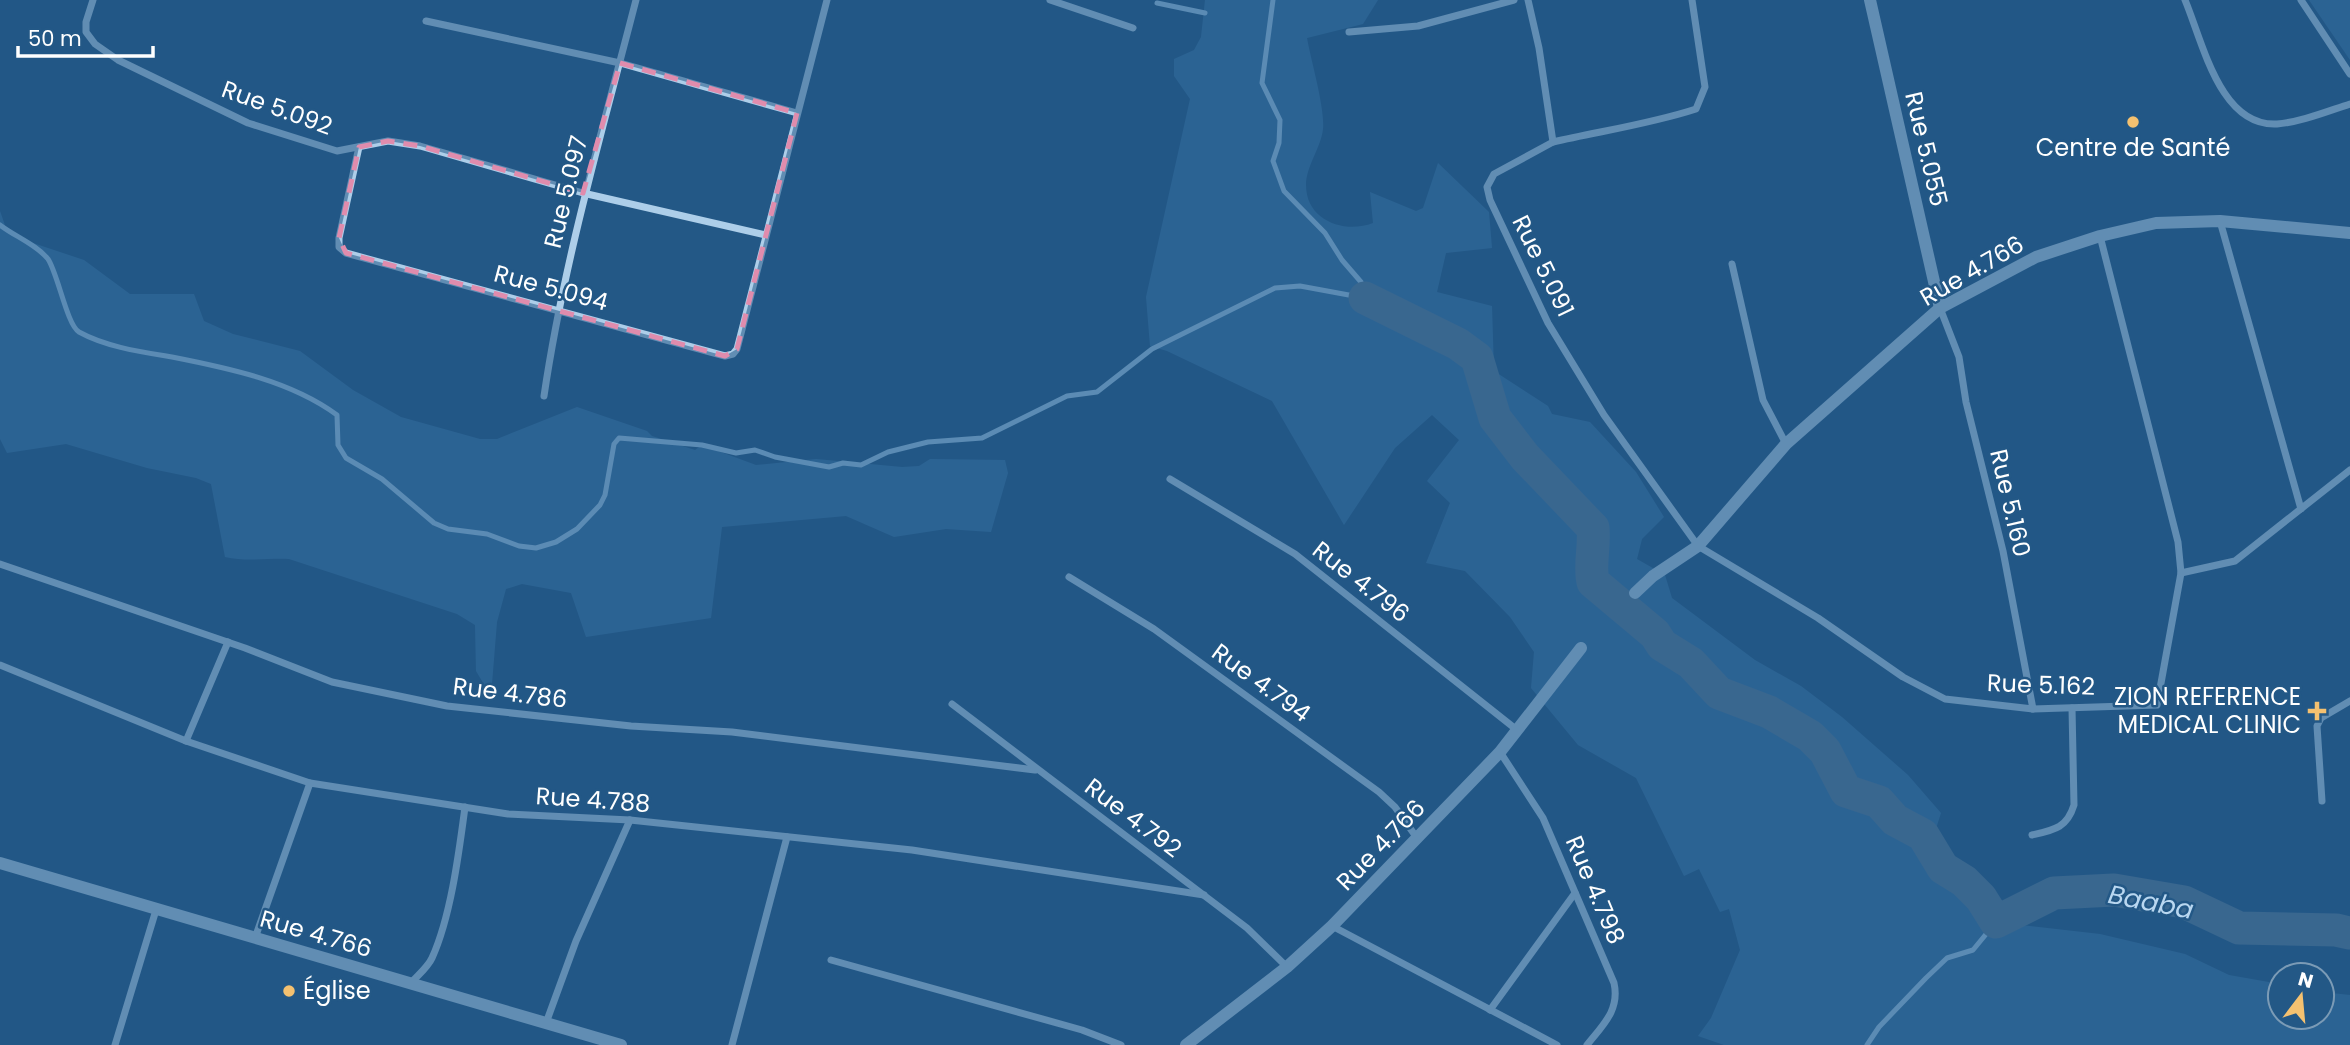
<svg xmlns="http://www.w3.org/2000/svg" width="2350" height="1045" font-family="Poppins,sans-serif">
<style>
.green{fill:#3772a3}
.lines{fill:none;stroke-linecap:round;stroke-linejoin:round}
.stream{stroke:#a1caea;stroke-width:5}
.river{stroke:#557a9a;stroke-width:33}
.minor{stroke:#adcee9;stroke-width:7}
.tertiary{stroke:#adcee9;stroke-width:12}
.marked{fill:none;stroke:#e08cad;stroke-width:5;stroke-dasharray:14 9;stroke-linejoin:round}
.poi-dot{fill:#f4c170;stroke:#235886;stroke-width:2.5}
.labels{text-anchor:middle;stroke-width:5;stroke-linejoin:round;paint-order:stroke}
.street-label{font-size:24px;fill:#fff;stroke:#235886}
.poi-label{font-size:24px;fill:#fff;stroke:#235886}
.water-label{font-size:26px;font-style:italic;fill:#b9d7f0;stroke:#235886}
</style>
<rect width="100%" height="100%" fill="#235886"/>
<g class="green">
<path d="M 1205,0 L 1378,0 L 1363,24 L 1307,38 C 1311,61 1325,108 1323,129 C 1321,148 1306,166 1306,185 C 1306,221 1345,234 1373,223 L 1370,192 L 1416,211 L 1423,208 L 1438,163 L 1489,212 L 1492,248 L 1446,253 L 1437,292 L 1492,306 L 1494,371 L 1548,406 L 1552,414 L 1590,422 L 1636,472 L 1664,517 L 1642,539 L 1637,559 L 1665,575 L 1672,598 L 1755,660 L 1801,686 L 1842,717 L 1908,775 L 1941,813 L 1931,844 L 1938,861 L 1981,898 L 1996,922 L 2100,934 L 2185,954 L 2229,975 L 2280,984 L 2280,1017 L 2322,1017 L 2322,992 L 2350,995 L 2350,1045 L 1724,1045 L 1698,1036 L 1711,1018 L 1740,950 L 1729,909 L 1720,912 L 1699,869 L 1684,876 L 1636,778 L 1578,745 L 1531,688 L 1534,652 L 1510,617 L 1465,571 L 1426,563 L 1450,503 L 1427,481 L 1459,440 L 1432,415 L 1395,448 L 1344,525 L 1272,401 L 1167,351 L 1150,346 L 1146,297 L 1190,99 L 1174,76 L 1174,59 L 1194,50 L 1201,37 Z"/>
<polygon points="2309,0 2350,0 2350,60"/>
<path d="M 0,211 L 7,231 L 15,237 L 84,260 L 130,294 L 194,294 L 204,321 L 233,334 L 300,351 L 353,390 L 401,417 L 480,439 L 497,439 L 577,407 L 647,431 L 652,436 L 695,450 L 702,445 L 756,465 L 816,459 L 902,467 L 919,466 L 930,459 L 1005,460 L 1008,473 L 991,532 L 946,529 L 894,537 L 846,516 L 722,527 L 711,618 L 586,637 L 571,593 L 522,584 L 506,589 L 497,622 L 491,696 L 476,671 L 475,625 L 457,614 L 289,559 C 267,558 247,562 225,557 L 211,484 L 196,478 L 147,468 L 66,444 L 7,453 L 0,439 Z"/>
</g>
<g class="lines">
<g class="stream">
<polyline points="1157,3 1205,13"/>
<path d="M 0,225 C 14,236 37,245 48,259 C 58,274 67,325 79,332 C 106,347 142,352 172,357 C 228,368 291,381 337,415 L 338,445 L 346,458 L 382,479 L 434,523 L 448,529 L 487,534 L 519,546 L 536,548 L 556,542 L 577,529 L 600,505 L 605,495 L 614,444 L 619,438 L 702,445 L 736,453 L 755,450 L 775,457 L 829,467 L 843,463 L 861,465 L 888,452 L 928,442 L 982,438 L 1067,396 L 1097,392 L 1152,349 L 1275,288 L 1300,286 L 1365,298 L 1361,282 L 1342,260 L 1325,233 L 1284,191 L 1273,161 L 1279,143 L 1280,120 L 1262,83 L 1273,0"/>
<polyline points="1867,1045 1879,1027 1926,978 1947,958 1973,950 1996,922"/>
</g>
<path class="river" d="M 1365,298 L 1458,344 L 1477,358 L 1495,418 L 1525,457 L 1593,528 C 1595,547 1589,565 1593,582 L 1655,634 L 1662,645 L 1691,663 L 1719,693 L 1769,712 L 1810,736 L 1825,751 L 1846,791 L 1879,802 L 1895,820 L 1923,835 L 1943,868 L 1964,881 L 1981,898 L 1996,922 L 2054,893 L 2114,890 L 2184,902 L 2239,928 L 2336,930 L 2350,933"/>
<g class="minor">
<polyline points="93,0 86,22 86,32 95,44 118,60 248,123 337,151 388,141 420,146 583,193 766,235"/>
<polyline points="1050,0 1133,28"/>
<polyline points="1528,0 1539,48 1553,142 1494,174 1487,187 1490,200 1548,323 1604,415 1698,546 1818,618 1903,677 1945,699 2033,709 2157,705 2181,573 2178,542 2100,236"/>
<path d="M 2185,0 C 2203,43 2220,127 2277,124 C 2301,122 2328,111 2350,104"/>
<polyline points="2301,0 2350,74"/>
<polyline points="426,21 620,63 797,113"/>
<polyline points="1349,32 1418,26 1514,0"/>
<path d="M 1553,142 C 1601,131 1650,124 1696,109 L 1705,87 L 1692,0"/>
<polyline points="359,147 339,238 339,247 346,253 725,356 733,354 737,349 827,0"/>
<polyline points="2220,221 2301,509"/>
<polyline points="1732,264 1763,400 1786,444"/>
<polyline points="1940,308 1959,357 1966,402 2003,551 2033,709"/>
<path d="M 544,396 C 564,261 602,132 636,0"/>
<polyline points="1170,479 1295,554 1517,730"/>
<polyline points="0,564 245,648 332,682 447,706 631,726 732,732 1035,770"/>
<polyline points="2181,573 2235,561 2350,470"/>
<polyline points="1069,577 1154,629 1379,792 1395,807 1417,838"/>
<polyline points="0,665 186,741 310,783 508,814 630,820 912,850 1204,895"/>
<polyline points="952,704 1247,928 1287,967"/>
<polyline points="186,741 228,642"/>
<path d="M 1500,752 L 1543,818 L 1614,983 C 1620,1010 1603,1025 1587,1045"/>
<polyline points="2322,801 2317,726 2321,718 2350,701"/>
<path d="M 2032,835 C 2054,830 2067,828 2074,805 L 2072,708"/>
<polyline points="1332,926 1557,1045"/>
<polyline points="255,938 310,783"/>
<polyline points="831,960 1082,1030 1121,1045"/>
<path d="M 411,983 C 418,975 428,967 432,958 C 451,916 459,852 465,807"/>
<polyline points="1490,1010 1575,893"/>
<polyline points="546,1023 576,941 630,820"/>
<polyline points="115,1045 156,910"/>
<polyline points="732,1045 787,837"/>
</g>
<g class="tertiary">
<polyline points="1870,0 1940,308"/>
<polyline points="1635,593 1653,576 1698,546 1786,444 1940,308 2036,257 2100,236 2156,223 2220,221 2350,233"/>
<polyline points="0,863 621,1045"/>
<polyline points="1186,1045 1287,967 1332,926 1500,752 1581,648"/>
</g>
</g>
<path d="M0 0H2350V1045H0ZM 620,63 L 797,113 L 737,349 L 725,356 L 346,253 L 339,238 L 359,147 L 388,141 L 420,146 L 583,193 Z" fill="#235886" fill-opacity=".55" fill-rule="evenodd"/>
<path class="marked" d="M 620,63 L 797,113 L 737,349 L 725,356 L 346,253 L 339,238 L 359,147 L 388,141 L 420,146 L 583,193 Z"/>
<g class="poi-dot">
<circle cx="2133" cy="122" r="7"/>
<path d="M2313.5 700.5h7v7h7v7h-7v7h-7v-7h-7v-7h7z"/>
<circle cx="289" cy="991" r="7"/>
</g>
<g class="labels">
<g class="street-label">
<text transform="translate(277 108) rotate(20)" y="8">Rue 5.092</text>
<text transform="translate(1926 149) rotate(77)" y="8">Rue 5.055</text>
<text transform="translate(566 192) rotate(-76)" y="8">Rue 5.097</text>
<text transform="translate(1543 266) rotate(64)" y="8">Rue 5.091</text>
<text transform="translate(1972 271) rotate(-30)" y="8">Rue 4.766</text>
<text transform="translate(551 288) rotate(15)" y="8">Rue 5.094</text>
<text transform="translate(2010 503) rotate(77)" y="8">Rue 5.160</text>
<text transform="translate(1361 582) rotate(38)" y="8">Rue 4.796</text>
<text transform="translate(1261 683) rotate(36)" y="8">Rue 4.794</text>
<text transform="translate(2041 685) rotate(2)" y="8">Rue 5.162</text>
<text transform="translate(510 693) rotate(7)" y="8">Rue 4.786</text>
<text transform="translate(593 800) rotate(4)" y="8">Rue 4.788</text>
<text transform="translate(1133 818) rotate(37)" y="8">Rue 4.792</text>
<text transform="translate(1381 845) rotate(-46)" y="8">Rue 4.766</text>
<text transform="translate(1595 890) rotate(67)" y="8">Rue 4.798</text>
<text transform="translate(316 934) rotate(16)" y="8">Rue 4.766</text>
</g>
<g class="poi-label">
<text x="2133" y="156">Centre de Santé</text>
<text x="2301" y="705" text-anchor="end">ZION REFERENCE<tspan x="2301" dy="28">MEDICAL CLINIC</tspan></text>
<text x="303" y="999" text-anchor="start">Église</text>
</g>
<g class="water-label">
<text transform="translate(2151 902) rotate(11)" y="9">Baaba</text>
</g>
</g>
<g transform="translate(2301 996) rotate(16)"><circle r="33" fill="#235886" stroke="#7b9bb6" stroke-width="2"/>
<path d="M0-5L12 26L0 18L-12 26Z" fill="#f4c170"/>
<text y="-10" font-size="19" font-weight="bold" text-anchor="middle" fill="#ffffff">N</text>
</g>
<path d="M18 46v10h135v-10" fill="none" stroke="#ffffff" stroke-width="3.5"/>
<text x="28" y="46" font-size="21" fill="#ffffff" stroke="#235886" stroke-width="5" paint-order="stroke">50 m</text>
</svg>
